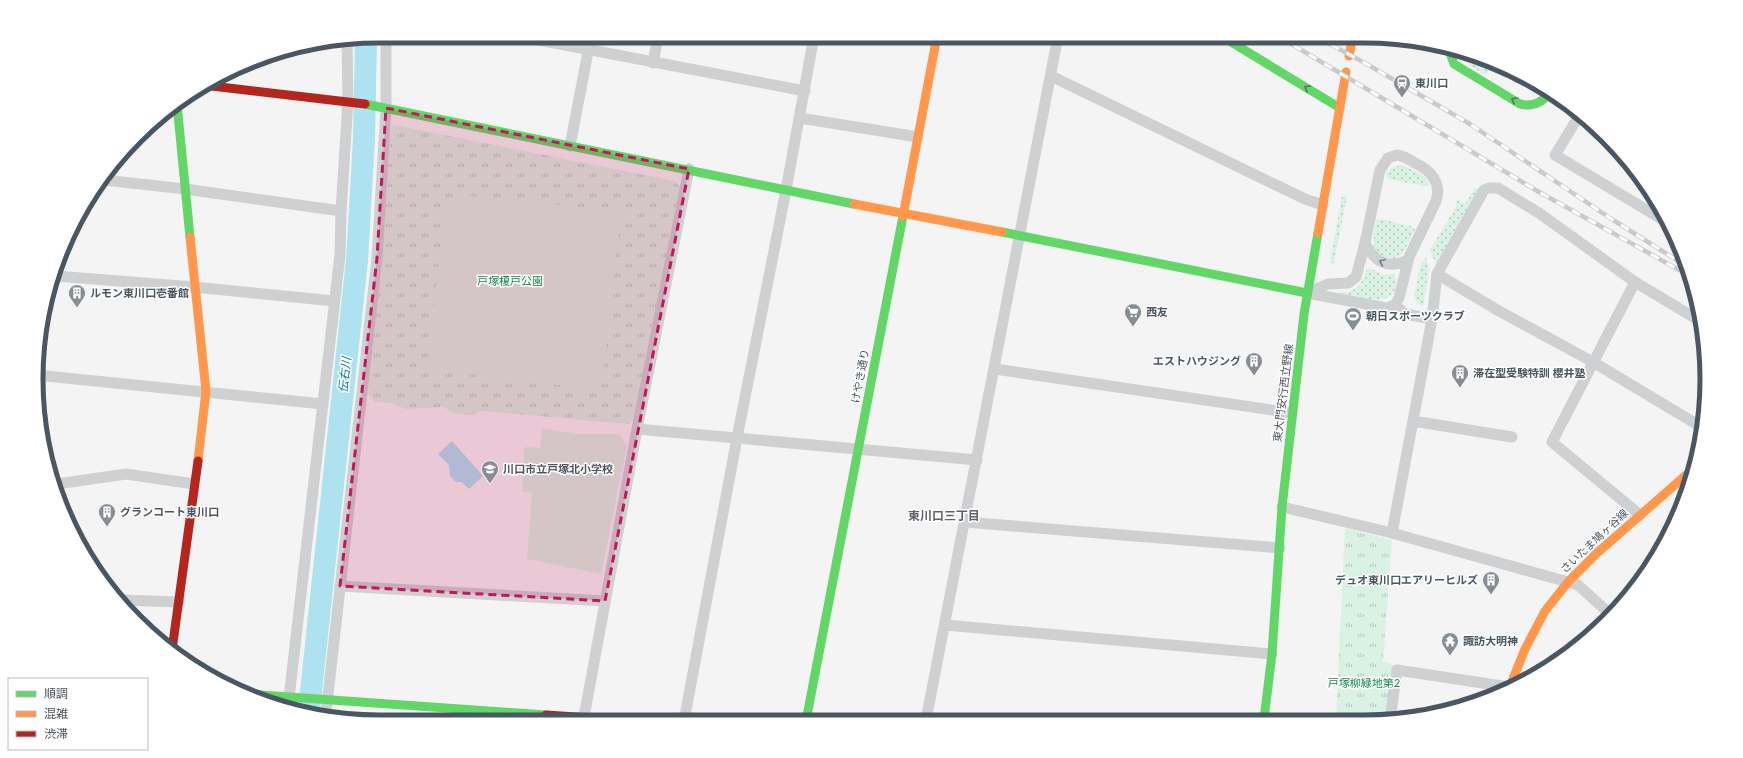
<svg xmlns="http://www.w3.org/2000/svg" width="1743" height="758" font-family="Inter,'Noto Sans JP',sans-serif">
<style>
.grass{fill:url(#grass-dots)}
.park{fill:url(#park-tufts)}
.pitch{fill:#d9f2e3}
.water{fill:#aee2f0}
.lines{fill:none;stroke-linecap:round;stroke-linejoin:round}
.river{stroke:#aee2f0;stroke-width:22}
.street{stroke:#ced0d2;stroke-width:11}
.fast{stroke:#63d668;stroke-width:9}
.slow{stroke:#ff974d;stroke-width:9}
.jam{stroke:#b3261e;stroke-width:9}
.rail-casing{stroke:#c9cacc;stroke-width:4.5}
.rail{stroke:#fff;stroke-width:3;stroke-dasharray:9;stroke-linecap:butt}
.oneway{stroke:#507663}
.oneway2{stroke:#727b83}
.marked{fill:#c2185b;fill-opacity:0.2;stroke:#c2185b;stroke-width:3;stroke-dasharray:8 5;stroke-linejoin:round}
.labels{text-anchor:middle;stroke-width:3;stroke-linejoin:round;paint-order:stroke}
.poi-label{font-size:11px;font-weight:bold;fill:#4a5661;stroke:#fff;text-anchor:start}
.park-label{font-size:11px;fill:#17864f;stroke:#fff}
.street-label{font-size:11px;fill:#4a5661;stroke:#fff}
.water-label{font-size:12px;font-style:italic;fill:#0c7c9b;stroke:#fff}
.neighbourhood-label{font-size:12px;font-weight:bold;fill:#5f6368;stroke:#fff}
.rim{fill:none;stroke:#4a5661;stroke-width:5}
</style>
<defs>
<pattern id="grass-dots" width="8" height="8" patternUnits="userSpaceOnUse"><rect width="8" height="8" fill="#d9f2e3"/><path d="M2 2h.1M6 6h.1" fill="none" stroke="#b2c7bb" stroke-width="1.8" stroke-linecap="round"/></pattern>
<pattern id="park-tufts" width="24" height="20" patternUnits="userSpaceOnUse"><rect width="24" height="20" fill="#d9f2e3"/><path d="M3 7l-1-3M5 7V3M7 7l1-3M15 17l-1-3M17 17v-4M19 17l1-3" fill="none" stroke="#b2c7bb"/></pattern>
</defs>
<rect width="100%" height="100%" fill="#f4f4f4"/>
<g class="grass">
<path d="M 1459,52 L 1474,54 L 1492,65 L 1486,75 C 1475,69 1464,64 1459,52 Z"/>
<path d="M 1401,165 C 1410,168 1427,175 1429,185 L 1424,186 L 1388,179 L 1386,173 L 1391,168 Z"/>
<polygon points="1475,188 1479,190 1437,263 1435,262 1430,250 1456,207 1457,199 1465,204"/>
<polygon points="1342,196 1347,197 1333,266 1330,262"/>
<path d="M 1380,219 L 1411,226 L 1415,229 C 1411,238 1406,250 1399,256 C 1396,259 1392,260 1388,259 C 1368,253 1374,236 1376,220 Z"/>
<polygon points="1426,257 1429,270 1423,306 1422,307 1414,298 1420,266"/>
<path d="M 1370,268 L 1384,275 L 1394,274 C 1397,280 1397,284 1395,289 C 1390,308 1352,295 1338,293 C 1341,292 1344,292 1348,292 C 1359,289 1364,280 1366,270 Z"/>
</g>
<g class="park">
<path d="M 394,125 L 675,181 L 680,187 L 637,415 L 629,424 L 481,411 C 469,418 454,415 444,407 L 406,409 L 391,403 L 375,402 L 367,393 L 381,259 L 391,128 Z"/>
<polygon points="1345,528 1392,540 1383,662 1393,664 1385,719 1336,719"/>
</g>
<g class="pitch">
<polygon points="459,195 621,211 604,370 584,388 427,369 446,205"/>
<polygon points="542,428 575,434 614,434 620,436 627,445 601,574 527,559 532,493 522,491 524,447 540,448"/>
</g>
<polygon class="water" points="452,441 483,476 469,489 462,482 456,482 450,476 449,465 438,454"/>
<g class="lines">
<polyline class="river" points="309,710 357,260 364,139 366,38"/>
<g class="street">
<polyline points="518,36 805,91"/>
<polyline points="653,63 658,36"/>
<polyline points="1051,76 1305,199 1323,205"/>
<polyline points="1580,114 1555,155 1670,224"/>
<polyline points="800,118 918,137"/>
<polyline points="570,146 591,36"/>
<path d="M 1397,155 C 1404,156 1409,159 1415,163 C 1430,170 1442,182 1436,201 L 1409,257 L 1399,298 L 1395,305 L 1387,308 L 1307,293 L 1328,284 L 1348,283 L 1356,277 L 1365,243 L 1380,170 L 1388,158 Z"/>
<polyline points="104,180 185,189 341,211"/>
<path d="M 1365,243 C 1375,262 1386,269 1407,261"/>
<polyline points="1437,274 1499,311 1593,362 1703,428"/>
<polyline points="56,276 194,287 334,301"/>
<polyline points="1635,282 1552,442 1640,515"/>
<polyline points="1395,305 1405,314 1432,319"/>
<polyline points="995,369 1292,413"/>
<polyline points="36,375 323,404"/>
<polyline points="1413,421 1512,437"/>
<polyline points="637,429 977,460"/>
<polyline points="57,484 126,474 194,484"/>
<polyline points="1282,507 1392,533 1568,582 1578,585 1610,614"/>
<polyline points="965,522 1280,548"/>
<polyline points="1392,533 1432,319 1437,274 1484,190 1489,188 1498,188 1539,213 1635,282 1700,321"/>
<polyline points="340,586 605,601"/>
<polyline points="122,600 179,602"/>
<polyline points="945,625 1272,654"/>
<polyline points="288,707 340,255 341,211 348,101 347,41"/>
<polyline points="326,713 377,258 386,108 386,36"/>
<polyline points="584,717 637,429 689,169"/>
<polyline points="1390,719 1397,670 1509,687"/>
<polyline points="926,720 1058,36"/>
<polyline points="684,721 737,438 786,190 814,36"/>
</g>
<g class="fast">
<polyline points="1221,36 1340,108"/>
<path d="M 1449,50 L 1454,64 L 1520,104 C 1533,107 1542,103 1550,92"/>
<polyline points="177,104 190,237"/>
<polyline points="365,104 854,204"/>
<polyline points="1002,232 1307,293"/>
<polyline points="246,694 546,715"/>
<polyline points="1264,719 1272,654 1282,507 1304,314 1318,233"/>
<polyline points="806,721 903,216"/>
</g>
<g class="slow">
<polyline points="1349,56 1353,36"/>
<polyline points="854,204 1002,232"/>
<polyline points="903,216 937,36"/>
<polyline points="1318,233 1346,72"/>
<polyline points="190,237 206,391 198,461"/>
<polyline points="1509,689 1525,649 1545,611 1568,582 1597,553 1693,469"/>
</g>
<g class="jam">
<polyline points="203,85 365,104"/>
<polyline points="172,650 198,461"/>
<polyline points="546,715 636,721"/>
</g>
<g class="rail-casing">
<g id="rail">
<polyline points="1278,36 1539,192 1690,276"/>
<polyline points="1315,36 1365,63 1470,124 1610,218 1686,266"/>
</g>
</g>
<use href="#rail" class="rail"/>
</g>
<defs><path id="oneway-chevron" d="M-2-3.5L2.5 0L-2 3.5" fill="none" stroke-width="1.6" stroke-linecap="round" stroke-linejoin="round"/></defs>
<g class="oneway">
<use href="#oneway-chevron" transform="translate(1307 88) rotate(-149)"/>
<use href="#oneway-chevron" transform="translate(1514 100) rotate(-150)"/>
</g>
<use class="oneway2" href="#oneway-chevron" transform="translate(1382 262) rotate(-157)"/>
<path class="marked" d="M 386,108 L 689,169 L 605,601 L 340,586 L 377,258 Z"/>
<defs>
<g id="station-pin" transform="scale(0.9)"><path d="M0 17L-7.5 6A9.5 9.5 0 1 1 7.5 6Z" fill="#868d94" stroke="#fff"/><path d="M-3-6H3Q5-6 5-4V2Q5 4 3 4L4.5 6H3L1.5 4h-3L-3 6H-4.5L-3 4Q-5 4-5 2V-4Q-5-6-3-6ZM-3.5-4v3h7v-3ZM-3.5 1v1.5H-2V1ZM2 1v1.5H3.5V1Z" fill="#fff"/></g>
<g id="building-pin" transform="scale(0.9)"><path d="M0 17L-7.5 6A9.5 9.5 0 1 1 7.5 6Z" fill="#868d94" stroke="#fff"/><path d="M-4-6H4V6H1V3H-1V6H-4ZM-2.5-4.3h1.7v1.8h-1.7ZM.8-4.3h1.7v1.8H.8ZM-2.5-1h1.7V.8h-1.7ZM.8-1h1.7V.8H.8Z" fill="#fff"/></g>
<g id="supermarket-pin" transform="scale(0.9)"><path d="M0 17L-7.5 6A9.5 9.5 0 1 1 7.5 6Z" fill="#868d94" stroke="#fff"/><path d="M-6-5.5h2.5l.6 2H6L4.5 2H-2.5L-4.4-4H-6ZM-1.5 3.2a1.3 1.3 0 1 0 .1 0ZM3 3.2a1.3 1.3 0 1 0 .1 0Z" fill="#fff"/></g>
<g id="stadium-pin" transform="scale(0.9)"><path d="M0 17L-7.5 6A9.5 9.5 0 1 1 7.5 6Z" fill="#868d94" stroke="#fff"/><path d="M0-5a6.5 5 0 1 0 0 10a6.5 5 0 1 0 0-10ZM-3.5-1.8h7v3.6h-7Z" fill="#fff"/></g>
<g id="school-pin" transform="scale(0.9)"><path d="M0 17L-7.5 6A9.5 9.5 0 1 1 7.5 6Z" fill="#868d94" stroke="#fff"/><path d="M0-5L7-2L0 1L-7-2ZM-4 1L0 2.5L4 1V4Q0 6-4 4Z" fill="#fff"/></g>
<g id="temple-pin" transform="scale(0.9)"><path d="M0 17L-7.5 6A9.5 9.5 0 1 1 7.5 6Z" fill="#868d94" stroke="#fff"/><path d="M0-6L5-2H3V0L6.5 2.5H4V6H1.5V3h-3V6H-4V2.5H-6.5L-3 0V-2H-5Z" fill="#fff"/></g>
</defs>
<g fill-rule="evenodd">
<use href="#station-pin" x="1402" y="83"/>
<use href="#building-pin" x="77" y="293"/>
<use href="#supermarket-pin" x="1133" y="312"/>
<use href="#stadium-pin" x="1353" y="316"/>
<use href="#building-pin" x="1254" y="361"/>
<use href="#building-pin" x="1460" y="373"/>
<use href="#school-pin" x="490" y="469"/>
<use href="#building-pin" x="107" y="512"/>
<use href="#building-pin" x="1491" y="580"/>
<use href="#temple-pin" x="1450" y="641"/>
</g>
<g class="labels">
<g class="poi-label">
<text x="1415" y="87">東川口</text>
<text x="90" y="297">ルモン東川口壱番館</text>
<text x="1146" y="316">西友</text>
<text x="1366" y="320">朝日スポーツクラブ</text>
<text x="1241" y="365" text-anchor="end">エストハウジング</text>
<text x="1473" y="377">滞在型受験特訓 櫻井塾</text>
<text x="503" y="473">川口市立戸塚北小学校</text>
<text x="120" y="516">グランコート東川口</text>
<text x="1478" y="584" text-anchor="end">デュオ東川口エアリーヒルズ</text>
<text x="1463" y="645">諏訪大明神</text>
</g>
<g class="park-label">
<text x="510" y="285">戸塚榎戸公園</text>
<text x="1364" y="687">戸塚柳緑地第2</text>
</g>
<g class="street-label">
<text transform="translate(860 376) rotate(-79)" y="4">けやき通り</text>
<text transform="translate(1283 393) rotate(-83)" y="4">東大門安行西立野線</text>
<text transform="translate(1594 541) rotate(-43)" y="4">さいたま鳩ヶ谷線</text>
</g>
<g class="water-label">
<text transform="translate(345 375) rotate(-84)" y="4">伝右川</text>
</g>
<g class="neighbourhood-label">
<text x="944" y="520">東川口三丁目</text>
</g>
</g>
<path d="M0 0H1743V758H0ZM379 43H1364A336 336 0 0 1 1700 379V379A336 336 0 0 1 1364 715H379A336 336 0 0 1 43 379V379A336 336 0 0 1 379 43Z" fill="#fff" fill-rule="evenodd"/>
<path class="rim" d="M379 43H1364A336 336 0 0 1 1700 379V379A336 336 0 0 1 1364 715H379A336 336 0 0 1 43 379V379A336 336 0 0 1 379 43Z"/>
<rect x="8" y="678" width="140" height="72" fill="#ffffff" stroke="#b7bbc0"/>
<rect x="16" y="691" width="20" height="6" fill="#63d668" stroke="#b7bbc0"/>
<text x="44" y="698" font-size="12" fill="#4a5661">順調</text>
<rect x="16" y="711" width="20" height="6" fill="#ff974d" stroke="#b7bbc0"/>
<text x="44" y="718" font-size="12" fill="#4a5661">混雑</text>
<rect x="16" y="731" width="20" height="6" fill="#b3261e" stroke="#b7bbc0"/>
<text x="44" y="738" font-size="12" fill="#4a5661">渋滞</text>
</svg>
